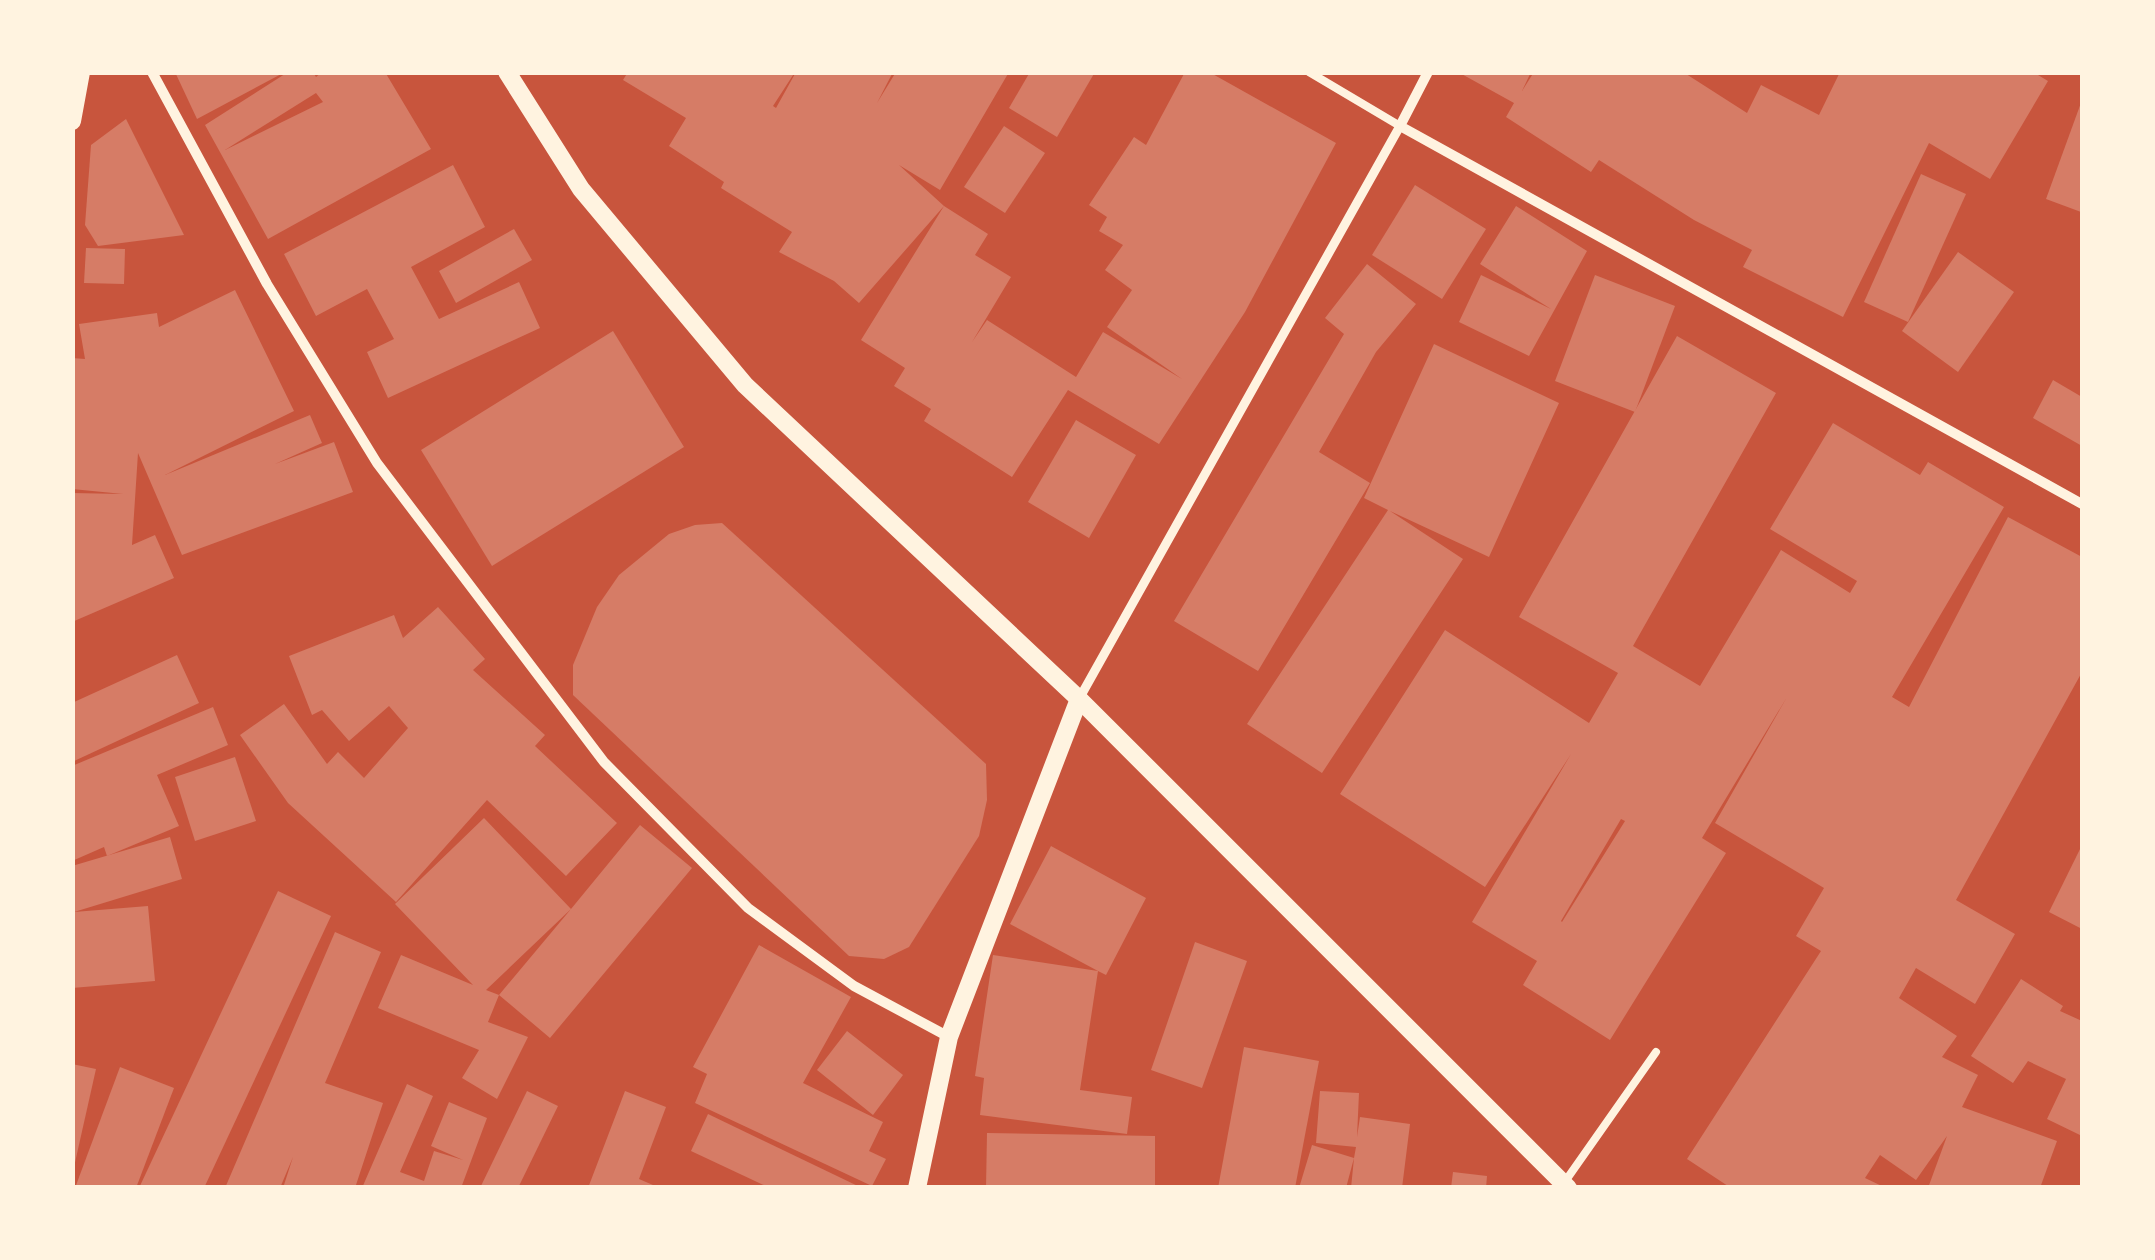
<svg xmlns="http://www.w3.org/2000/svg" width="2155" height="1260" font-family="Jost,sans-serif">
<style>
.building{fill:#d67c66;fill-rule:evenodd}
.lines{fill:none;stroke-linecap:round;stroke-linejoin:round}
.service{stroke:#fff3e0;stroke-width:8}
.pedestrian{stroke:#fff3e0;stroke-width:9}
.minor{stroke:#fff3e0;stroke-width:10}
.tertiary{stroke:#fff3e0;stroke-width:18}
</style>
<rect width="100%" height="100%" fill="#c8553d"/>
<g class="building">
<polygon points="175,72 285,72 197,119"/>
<path d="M 288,72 L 313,72 L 316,77 L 322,72 L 385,72 L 431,149 L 268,239 L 205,125 ZM 316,93 L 323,102 L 225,150 Z"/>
<polygon points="628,72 795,72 773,106 776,108 796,72 893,72 877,103 896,72 1009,72 940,190 899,165 944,206 988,234 975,255 1011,277 972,342 987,320 1076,377 1103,332 1182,379 1107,327 1132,290 1105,270 1123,245 1099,231 1107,217 1089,205 1134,137 1146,145 1185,72 1209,72 1336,143 1245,312 1159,444 1068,390 1012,477 924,421 931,409 894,386 905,368 861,340 944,206 859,303 834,281 779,252 792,232 721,188 724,182 669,146 686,118 623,80"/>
<polygon points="1030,72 1095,72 1057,137 1009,108"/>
<polygon points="1458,72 1531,72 1522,91 1534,72 1683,72 1747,113 1761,85 1819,115 1840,72 2033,72 2048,81 1990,179 1929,143 1843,317 1743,267 1752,250 1694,220 1599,160 1591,172 1506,117 1514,103"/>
<polygon points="2082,100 2082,208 2081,212 2046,199"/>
<polygon points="126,119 184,235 98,246 85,225 91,145"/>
<polygon points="1004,126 1045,153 1005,213 964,187"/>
<polygon points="453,165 485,227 411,267 439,319 519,282 540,328 388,398 367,352 394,339 367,289 316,316 284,254"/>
<polygon points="1921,174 1966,194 1908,322 1864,302"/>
<polygon points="1415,185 1486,229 1442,299 1372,255"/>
<polygon points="1516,206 1587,251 1529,356 1459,322 1481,275 1551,309 1480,264"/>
<polygon points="514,229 532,260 456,303 439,271"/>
<polygon points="86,248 125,249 124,284 84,283"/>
<polygon points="1958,252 2014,292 1958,372 1902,331"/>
<polygon points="1367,264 1416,304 1376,352 1319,452 1370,483 1258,671 1174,621 1344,334 1325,318"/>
<polygon points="1595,275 1675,306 1635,412 1555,381"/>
<polygon points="235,290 294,411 165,475 310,415 322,443 275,464 334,442 353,492 182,555 138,453 132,545 155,535 174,578 72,622 72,493 123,494 72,489 72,358 85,359 79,324 157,313 159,327"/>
<polygon points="613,331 684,447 492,566 421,450"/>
<path d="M 1677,336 L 1776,393 L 1633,646 L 1700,686 L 1781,550 L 1850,593 L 1857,581 L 1770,529 L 1833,423 L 1920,475 L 1928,462 L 2004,507 L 1892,697 L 1909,707 L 2008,517 L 2082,557 L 2082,672 L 1956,900 L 2015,934 L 1975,1004 L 1916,968 L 1899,998 L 1957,1036 L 1942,1057 L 1978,1075 L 1962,1107 L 2057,1141 L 2040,1188 L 1928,1188 L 1947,1136 L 1916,1180 L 1880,1155 L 1865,1178 L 1886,1188 L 1731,1188 L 1687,1159 L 1821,951 L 1796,936 L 1824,888 L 1715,823 L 1787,697 L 1702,838 L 1726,853 L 1610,1040 L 1523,985 L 1537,961 L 1472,922 L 1571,754 L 1485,887 L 1340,794 L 1445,630 L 1589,723 L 1618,673 L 1519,617 ZM 1621,819 L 1625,821 L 1562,922 L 1561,921 Z"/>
<polygon points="1434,344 1559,403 1489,557 1390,511 1463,559 1322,773 1247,724 1388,510 1364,498"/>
<polygon points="2053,380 2082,397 2082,446 2033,418"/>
<polygon points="1076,420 1136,455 1089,538 1028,502"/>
<polygon points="722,523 986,764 987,800 979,836 909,947 884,959 849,956 573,695 573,665 597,607 619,575 669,534 695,525"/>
<polygon points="438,607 485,659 473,670 545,735 535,746 617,823 566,876 487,800 396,902 288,803 240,735 284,704 327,764 338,752 364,778 408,728 389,706 349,741 322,710 312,715 289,656 394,615 403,638"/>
<polygon points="177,655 199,703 72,762 72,703"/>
<polygon points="213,707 228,745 157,775 179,826 107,856 104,847 72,861 72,766"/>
<polygon points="235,757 256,821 195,841 175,777"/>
<path d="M 484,818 L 571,909 L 640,825 L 692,868 L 550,1038 L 499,995 L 488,1022 L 528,1037 L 497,1099 L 462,1078 L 479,1050 L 378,1008 L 401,955 L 473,985 L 395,904 ZM 571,909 L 499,995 L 486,990 Z"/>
<polygon points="170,837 182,879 74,912 148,906 155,981 72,988 72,866"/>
<polygon points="2082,845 2082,929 2049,912"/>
<polygon points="1051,846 1146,898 1106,975 1098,971 1080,1090 1132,1097 1127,1134 980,1115 984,1078 975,1076 993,955 1098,971 1010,924"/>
<polygon points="278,891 331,916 204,1188 139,1188"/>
<polygon points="335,932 381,952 325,1083 383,1103 355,1188 283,1188 293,1157 280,1188 225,1188"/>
<polygon points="1195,942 1247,961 1202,1088 1151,1070"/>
<polygon points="759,945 851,997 803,1083 883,1122 869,1151 886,1159 872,1186 695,1103 707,1074 693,1067"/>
<polygon points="2021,979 2063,1006 2060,1011 2082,1021 2082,1136 2047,1119 2066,1079 2028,1061 2013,1083 1971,1056"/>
<polygon points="847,1031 903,1075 873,1115 817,1070"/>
<polygon points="1244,1047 1319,1061 1295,1188 1218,1188"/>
<polygon points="72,1064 96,1069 74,1167 72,1166"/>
<polygon points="120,1067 174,1088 136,1188 75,1188"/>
<polygon points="407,1084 433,1096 400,1172 424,1181 434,1151 463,1160 431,1146 449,1102 487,1118 461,1188 362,1188"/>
<polygon points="527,1091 558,1106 518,1188 480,1188"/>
<polygon points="625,1091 666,1107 639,1179 660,1188 588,1188"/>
<polygon points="1320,1091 1359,1093 1357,1137 1360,1117 1410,1124 1402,1188 1351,1188 1354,1158 1346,1188 1299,1188 1312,1145 1354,1158 1356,1147 1316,1143"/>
<polygon points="708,1114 862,1188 770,1188 691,1151"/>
<polygon points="987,1133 1155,1136 1155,1188 986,1188"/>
<polygon points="1453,1172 1487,1176 1486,1188 1451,1188"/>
</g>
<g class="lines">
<g class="service">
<polyline points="1309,72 1400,126"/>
<polyline points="1564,1183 1656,1052"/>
</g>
<polyline class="pedestrian" points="1079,699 1400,126"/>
<g class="minor">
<polyline points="152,72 267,284 377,463 604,762 748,908 854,986 949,1037"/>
<polyline points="1428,72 1400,126 2082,504"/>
</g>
<g class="tertiary">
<polyline points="507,72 581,189 745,385 1079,699 1568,1188"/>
<polyline points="72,121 81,72"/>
<polyline points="917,1188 949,1037 1079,699"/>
</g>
</g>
<rect width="2155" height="1260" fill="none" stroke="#fff3e0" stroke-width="150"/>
</svg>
